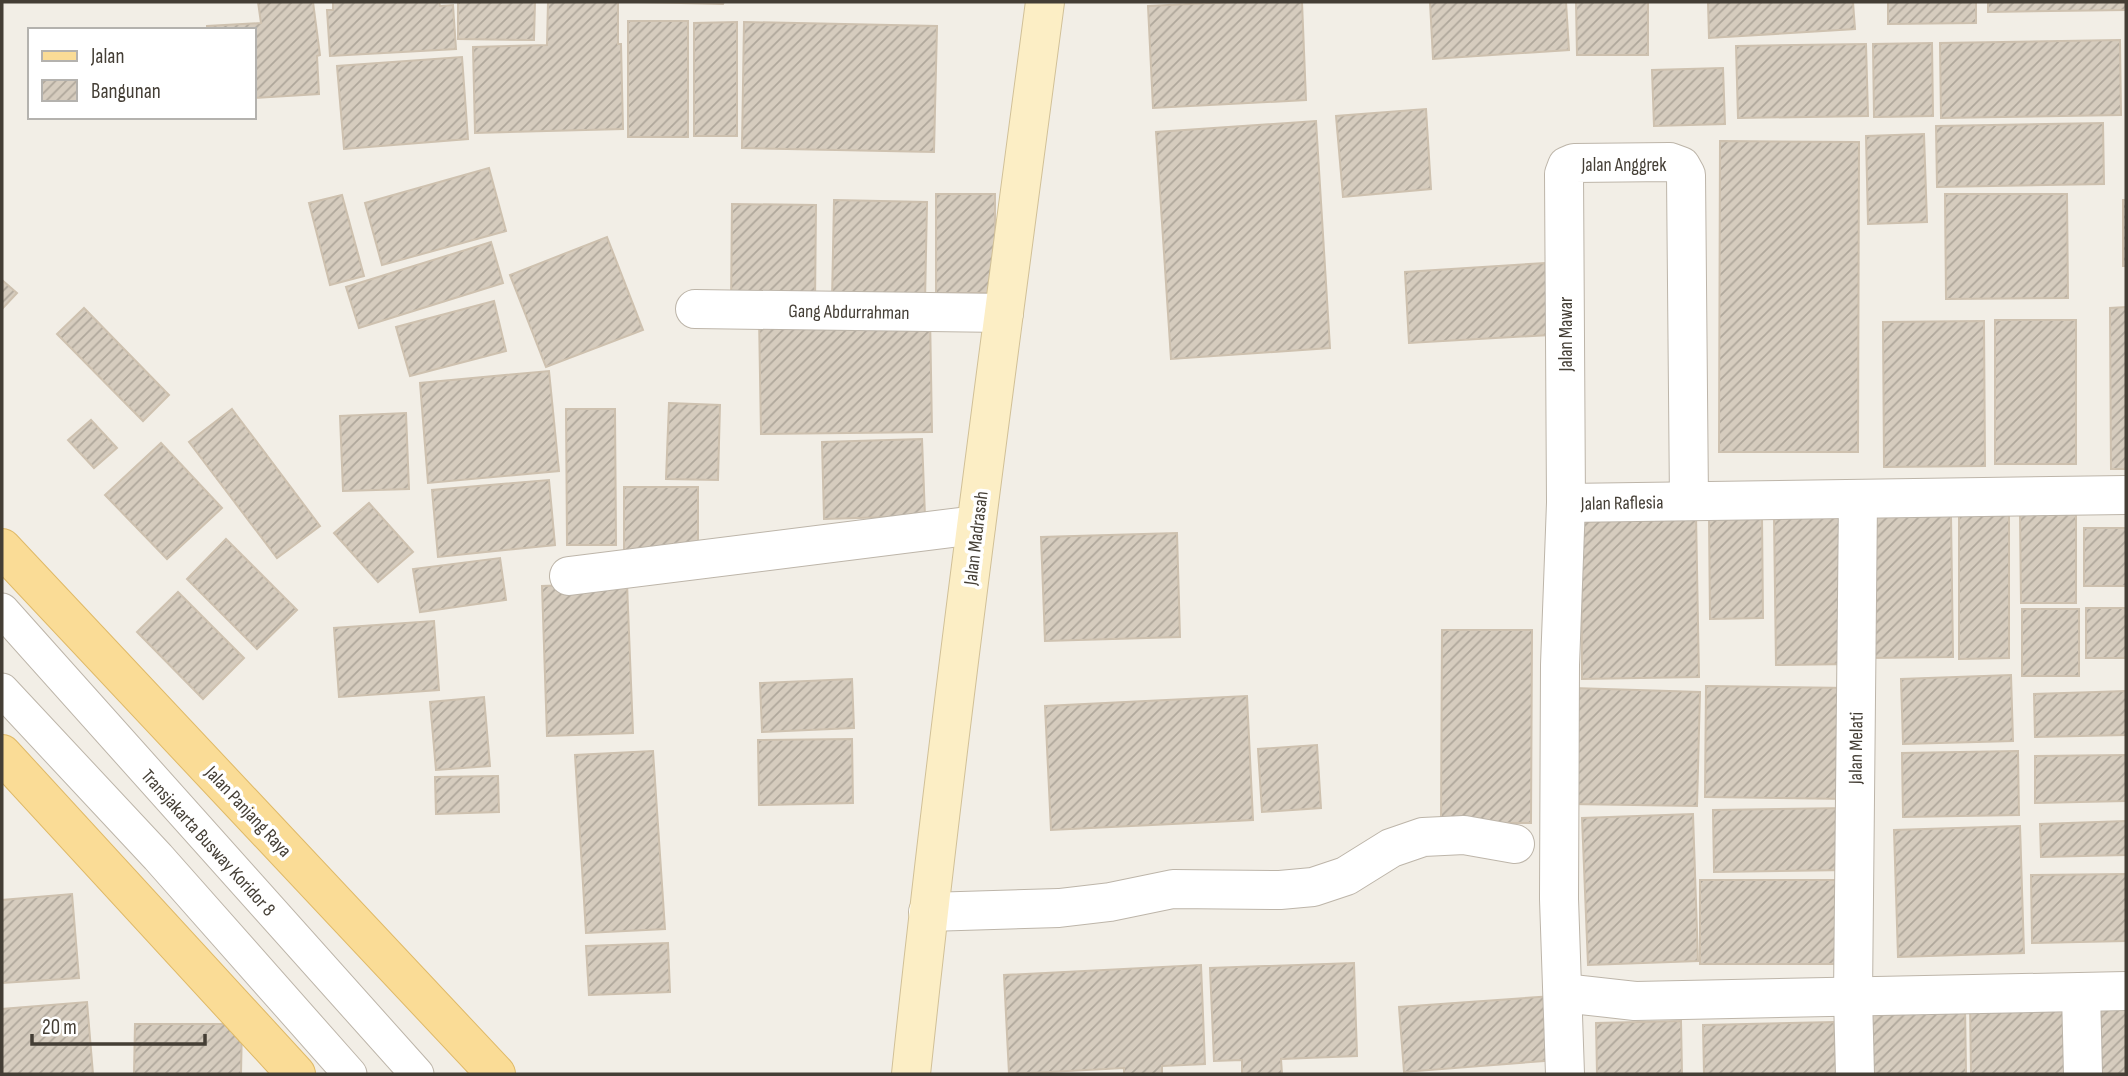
<svg xmlns="http://www.w3.org/2000/svg" width="2128" height="1076" font-family="'Sofia Sans Condensed',sans-serif">
<style>
.building{fill:url(#building-hatch);stroke:#cec1af;stroke-width:2}
.lines{fill:none;stroke-linecap:round;stroke-linejoin:round}
.lane-casing{stroke:#bdb5a9;stroke-width:35}
.street-casing{stroke:#bdb5a9;stroke-width:40}
.secondary-casing{stroke:#d1c097;stroke-width:40}
.primary-casing{stroke:#dfb967;stroke-width:40}
.lane{stroke:#fff;stroke-width:33}
.street{stroke:#fff;stroke-width:38}
.secondary{stroke:#fceec5;stroke-width:38}
.primary{stroke:#fadc96;stroke-width:38}
.labels{text-anchor:middle;stroke-width:7;stroke-linejoin:round;paint-order:stroke}
.street-label{font-size:19px;fill:#443e35;stroke:#fff}
</style>
<defs>
<pattern id="building-hatch" width="6" height="6" patternUnits="userSpaceOnUse" patternTransform="scale(1.75)"><rect width="6" height="6" fill="#d6ccbe"/><path d="M-1 1l2-2M0 6l6-6M5 7l2-2" fill="none" stroke="#afa79b"/></pattern>
</defs>
<rect width="100%" height="100%" fill="#f2eee6"/>
<g class="building">
<polygon points="258,2 313,2 320,55 317,56 319,94 254,98 254,30 207,30 207,26 261,23"/>
<polygon points="333,2 439,2 440,6 453,5 456,49 330,56 327,10 333,10"/>
<polygon points="458,2 535,2 534,40 458,39"/>
<polygon points="548,2 618,2 618,44 621,44 623,129 475,133 473,47 547,45"/>
<polygon points="638,2 724,2 723,4"/>
<polygon points="1229,2 1302,2 1306,100 1153,108 1148,6"/>
<polygon points="1430,2 1566,2 1569,50 1433,59"/>
<polygon points="1576,2 1648,2 1648,55 1577,55"/>
<polygon points="1708,2 1853,2 1855,29 1709,38"/>
<polygon points="1888,2 1976,2 1976,23 1888,24"/>
<polygon points="1988,2 2126,2 2126,10 1988,12"/>
<rect x="628" y="21" width="60" height="116"/>
<polygon points="737,22 737,136 694,136 694,23"/>
<polygon points="744,22 937,26 934,152 742,148"/>
<polygon points="2120,40 2121,115 1941,118 1940,43"/>
<polygon points="1932,43 1933,116 1874,117 1873,44"/>
<polygon points="1866,44 1868,116 1738,118 1736,46"/>
<polygon points="462,57 468,139 344,149 337,66"/>
<polygon points="1723,68 1725,124 1654,126 1652,70"/>
<polygon points="1426,109 1431,189 1343,197 1336,116"/>
<polygon points="1316,121 1330,348 1171,359 1156,132"/>
<polygon points="2103,123 2104,184 1937,187 1936,126"/>
<polygon points="1924,134 1927,222 1868,224 1866,136"/>
<polygon points="1720,141 1859,142 1858,452 1719,452"/>
<polygon points="489,168 506,231 382,265 365,203"/>
<rect x="936" y="194" width="59" height="99"/>
<polygon points="1945,194 2067,194 2068,298 1946,299"/>
<polygon points="342,195 364,276 330,285 309,203"/>
<polygon points="834,200 927,202 925,303 832,301"/>
<rect x="2123" y="200" width="3" height="66"/>
<polygon points="732,204 816,205 815,305 731,305"/>
<polygon points="607,237 643,330 546,367 510,275"/>
<polygon points="491,242 503,283 359,328 346,287"/>
<polygon points="1545,263 1550,335 1409,343 1405,272"/>
<polygon points="2,280 17,293 2,309"/>
<polygon points="494,301 506,351 410,376 396,327"/>
<polygon points="2126,307 2126,469 2111,469 2110,308"/>
<polygon points="84,308 169,395 143,421 57,334"/>
<polygon points="930,314 932,432 761,434 759,316"/>
<rect x="1995" y="320" width="81" height="144"/>
<polygon points="1984,321 1985,466 1884,467 1883,322"/>
<polygon points="549,371 559,471 428,483 420,383"/>
<polygon points="669,403 720,405 718,480 666,479"/>
<polygon points="232,409 320,526 277,558 189,442"/>
<polygon points="566,409 615,409 616,545 567,545"/>
<polygon points="406,413 409,489 343,491 340,416"/>
<polygon points="91,420 117,448 94,468 68,440"/>
<polygon points="922,439 925,516 824,519 822,442"/>
<polygon points="161,443 222,508 167,559 105,495"/>
<polygon points="549,480 555,545 438,557 432,490"/>
<rect x="624" y="487" width="74" height="70"/>
<polygon points="369,503 413,552 378,582 334,533"/>
<polygon points="2020,513 2076,513 2076,603 2021,603"/>
<polygon points="1696,514 1699,677 1582,679 1581,516"/>
<polygon points="1959,514 2009,514 2009,658 1959,659"/>
<polygon points="1850,515 1853,664 1776,665 1774,517"/>
<polygon points="1951,515 1953,657 1869,658 1867,517"/>
<polygon points="1762,517 1763,618 1710,619 1709,518"/>
<rect x="2084" y="528" width="42" height="58"/>
<polygon points="1177,533 1180,637 1045,641 1041,537"/>
<polygon points="226,539 297,610 257,649 187,579"/>
<polygon points="500,558 506,600 420,612 413,569"/>
<polygon points="627,583 633,733 547,736 542,586"/>
<polygon points="178,592 244,658 203,699 137,632"/>
<rect x="2086" y="608" width="40" height="50"/>
<rect x="2022" y="609" width="57" height="67"/>
<polygon points="434,621 439,690 339,697 334,628"/>
<polygon points="1442,630 1532,630 1531,823 1441,823"/>
<polygon points="2011,675 2013,741 1903,744 1901,679"/>
<polygon points="852,679 854,728 762,732 760,683"/>
<polygon points="1706,686 1848,688 1848,799 1705,797"/>
<polygon points="1573,688 1700,692 1697,806 1570,804"/>
<polygon points="2126,691 2126,735 2035,737 2034,694"/>
<polygon points="1247,696 1253,820 1051,830 1045,706"/>
<polygon points="484,697 490,766 436,770 430,702"/>
<polygon points="852,739 853,803 759,805 758,740"/>
<polygon points="1317,745 1321,808 1262,812 1258,749"/>
<polygon points="653,751 665,929 586,933 575,755"/>
<polygon points="2018,751 2019,815 1903,817 1902,753"/>
<polygon points="2126,755 2126,801 2035,803 2035,756"/>
<polygon points="498,776 499,812 436,814 435,777"/>
<polygon points="1848,808 1849,870 1714,872 1713,810"/>
<polygon points="1693,814 1698,961 1588,965 1582,818"/>
<polygon points="2126,821 2126,855 2041,857 2040,824"/>
<polygon points="2020,826 2024,953 1898,957 1894,830"/>
<polygon points="2126,874 2126,941 2032,943 2031,875"/>
<polygon points="1700,880 1846,880 1847,964 1700,964"/>
<polygon points="72,894 79,978 2,983 2,900"/>
<polygon points="668,943 670,992 589,995 586,946"/>
<polygon points="1354,963 1357,1056 1281,1059 1282,1074 1242,1074 1242,1060 1214,1061 1210,968"/>
<polygon points="1201,965 1205,1064 1162,1066 1162,1074 1124,1074 1124,1068 1009,1074 1004,975"/>
<polygon points="1553,996 1557,1060 1404,1072 1399,1007"/>
<polygon points="87,1002 93,1074 2,1074 2,1009"/>
<polygon points="2077,1002 2078,1074 1971,1074 1970,1003"/>
<polygon points="1965,1003 1966,1074 1866,1074 1865,1004"/>
<polygon points="2095,1004 2126,1004 2126,1074 2097,1074"/>
<polygon points="1681,1021 1682,1074 1597,1074 1596,1023"/>
<polygon points="1834,1022 1836,1074 1704,1074 1703,1025"/>
<polygon points="135,1024 242,1024 241,1074 134,1074"/>
</g>
<g class="lines">
<g class="lane-casing">
<g id="lane">
<polyline points="2,610 417,1074"/>
<polyline points="2,690 158,857 350,1074"/>
</g>
</g>
<g class="street-casing">
<g id="street">
<polyline points="695,309 1004,313"/>
<polyline points="1566,503 1564,174 1567,166 1574,163 1670,162 1681,166 1686,175 1689,501"/>
<polyline points="569,576 976,525"/>
<polyline points="928,912 1059,908 1110,902 1173,889 1280,890 1313,887 1346,876 1391,848 1423,837 1464,835 1515,844"/>
<polyline points="2081,992 2083,1074"/>
<polyline points="1563,993 1635,1001 2126,991"/>
<polyline points="1565,1074 1559,899 1560,665 1566,503 2126,495"/>
<polyline points="1855,1074 1853,997 1858,499"/>
</g>
</g>
<g class="secondary-casing">
<path id="secondary" d="M 911,1074 C 949,716 998,359 1045,2"/>
</g>
<g class="primary-casing">
<g id="primary">
<polyline points="2,548 496,1074"/>
<polyline points="2,754 296,1074"/>
</g>
</g>
<use href="#lane" class="lane"/>
<use href="#street" class="street"/>
<use href="#secondary" class="secondary"/>
<use href="#primary" class="primary"/>
</g>
<g class="labels">
<g class="street-label">
<text x="1624" y="171">Jalan Anggrek</text>
<text transform="translate(849 311) rotate(1)" y="7">Gang Abdurrahman</text>
<text transform="translate(1565 334) rotate(-90)" y="7">Jalan Mawar</text>
<text transform="translate(1622 502) rotate(-1)" y="7">Jalan Raflesia</text>
<text transform="translate(975 538) rotate(-83)" y="7">Jalan Madrasah</text>
<text transform="translate(1855 748) rotate(-89)" y="7">Jalan Melati</text>
<text transform="translate(249 811) rotate(47)" y="7">Jalan Panjang Raya</text>
<text transform="translate(209 842) rotate(48)" y="7">Transjakarta Busway Koridor 8</text>
</g>
</g>
<rect width="2128" height="1076" fill="none" stroke="#443e35" stroke-width="7"/>
<rect x="28" y="28" width="228" height="91" fill="#ffffff" stroke="#b4b2ae" stroke-width="2"/>
<rect x="42" y="51" width="35" height="10" fill="#fadc96" stroke="#b4b2ae" stroke-width="2"/>
<text x="91" y="63" font-size="21" fill="#443e35">Jalan</text>
<rect x="42" y="80" width="35" height="21" fill="url(#building-hatch)" stroke="#b4b2ae" stroke-width="2"/>
<text x="91" y="98" font-size="21" fill="#443e35">Bangunan</text>
<path d="M32 1034v10h173v-10" fill="none" stroke="#443e35" stroke-width="3.5"/>
<text x="42" y="1034" font-size="21" fill="#443e35" stroke="#ffffff" stroke-width="5" paint-order="stroke">20 m</text>
</svg>
